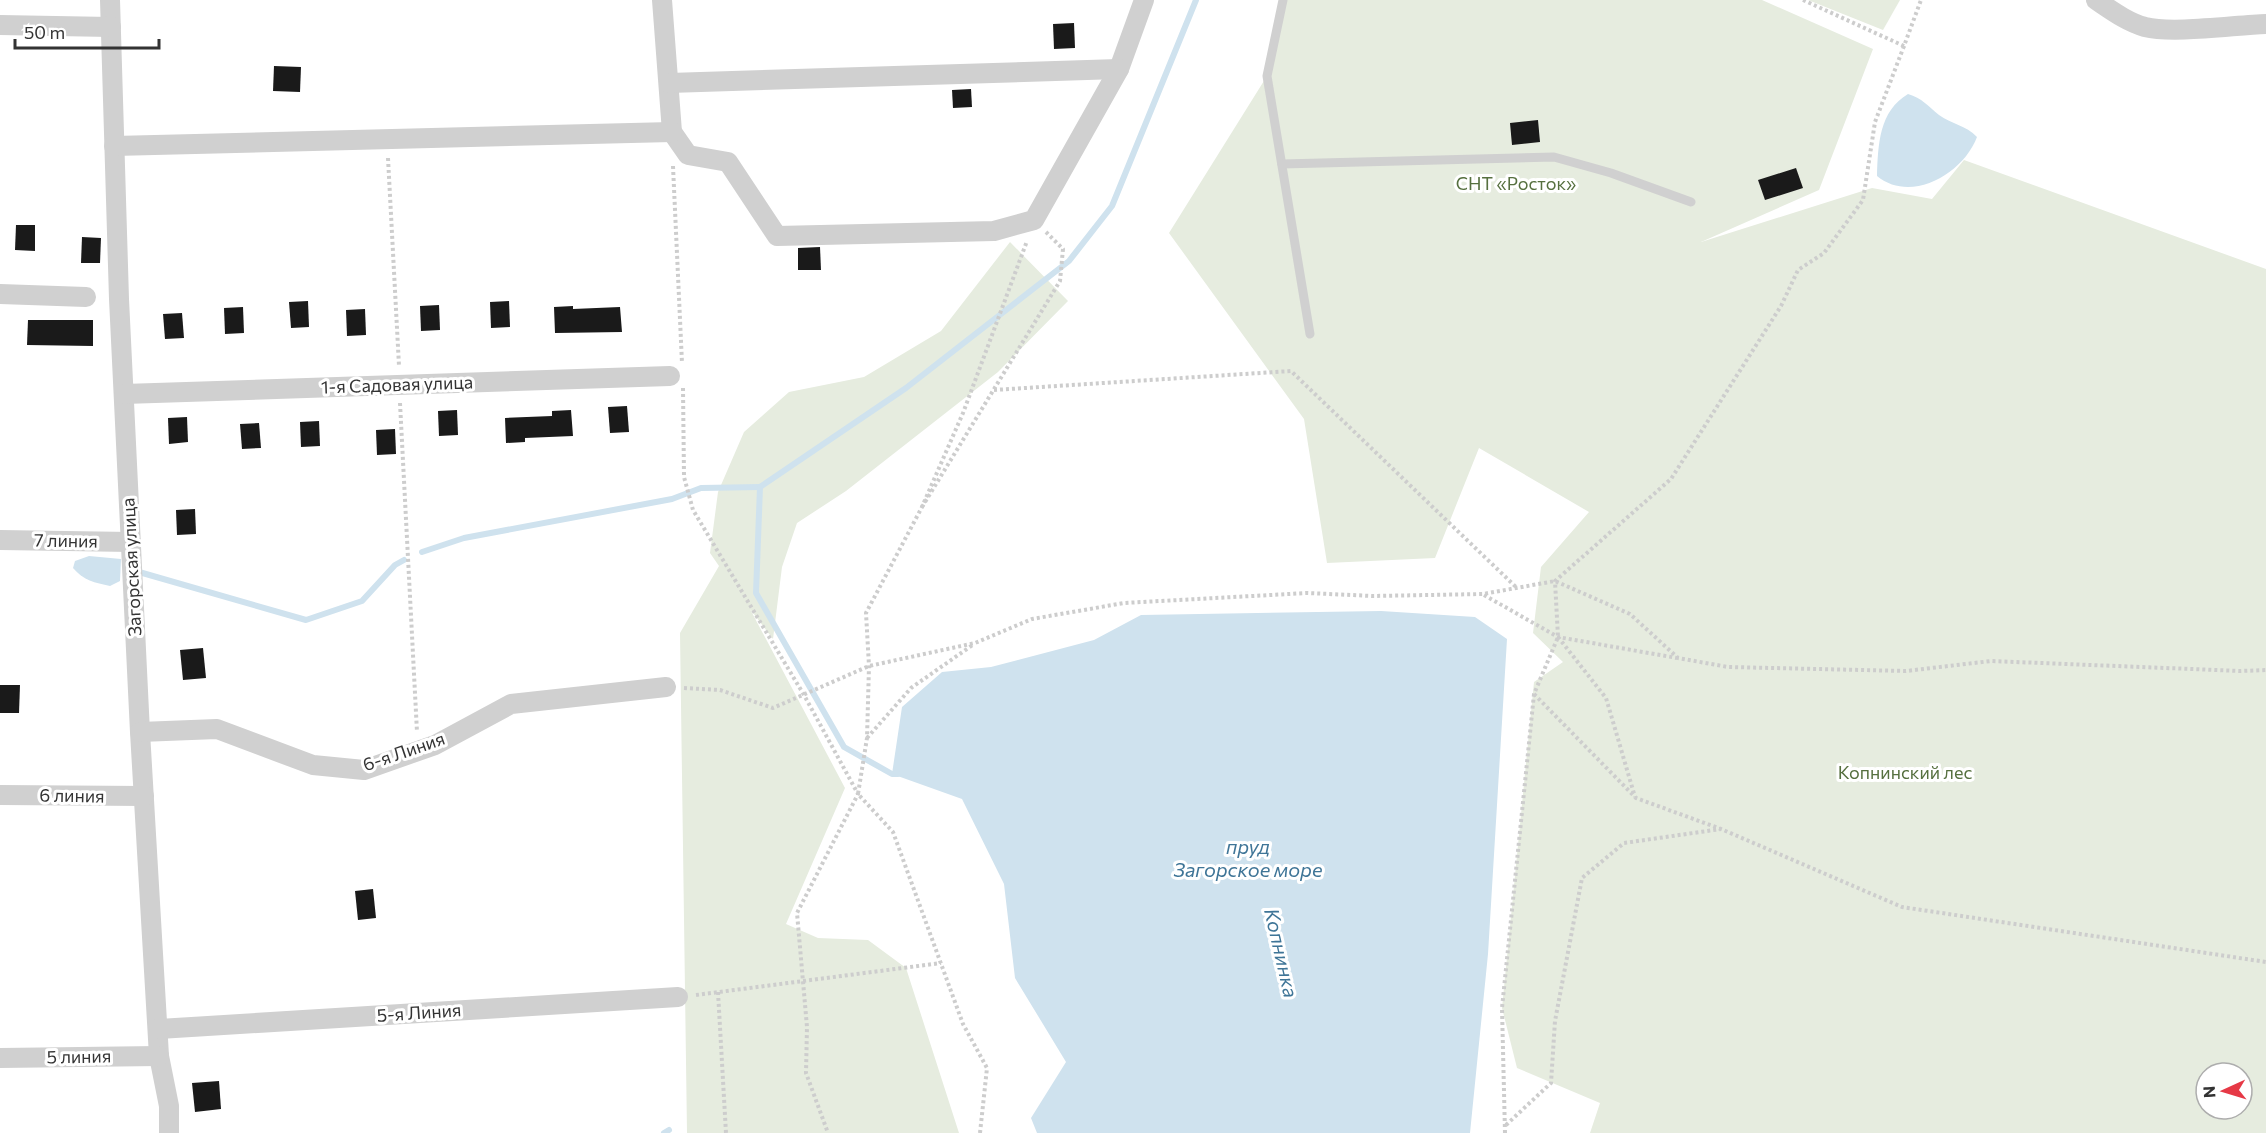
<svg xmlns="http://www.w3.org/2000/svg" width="2266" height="1133" font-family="Commissioner,sans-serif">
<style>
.green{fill:#e6ecdf;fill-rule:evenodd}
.water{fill:#cfe2ee}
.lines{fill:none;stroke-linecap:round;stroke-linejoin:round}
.stream{stroke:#cfe2ee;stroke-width:6}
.building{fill:#1a1a1a}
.path{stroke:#cdcdcd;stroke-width:4;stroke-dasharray:3 3;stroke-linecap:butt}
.service{stroke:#d0d0d0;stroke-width:9}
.minor{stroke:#d0d0d0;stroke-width:20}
.labels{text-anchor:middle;stroke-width:6;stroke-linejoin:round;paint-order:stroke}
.park-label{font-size:18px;fill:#56703f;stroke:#fff}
.street-label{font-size:18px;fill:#333;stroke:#fff}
.water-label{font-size:20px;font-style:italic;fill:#3f7597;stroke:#fff}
</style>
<rect width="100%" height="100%" fill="#fff"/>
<g class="green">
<path d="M 1283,0 L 1762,0 L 1873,49 L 1819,190 L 1701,242 L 1872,188 L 1932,199 L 1964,160 L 2266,269 L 2266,1133 L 1590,1133 L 1600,1103 L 1517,1068 L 1502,1008 L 1534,682 L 1563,662 L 1533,633 L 1541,567 L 1589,512 L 1479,448 L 1435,558 L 1327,563 L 1304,419 L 1169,233 L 1267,76 ZM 2206,1073 L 2242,1073 L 2242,1109 L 2206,1109 Z"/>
<polygon points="1808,0 1900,0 1883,30"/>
<polygon points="1010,242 1068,301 998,372 846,491 797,523 782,567 773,639 750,609 845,788 786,924 818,938 868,940 906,968 959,1133 687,1133 680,633 719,566 710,553 718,492 744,432 789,392 864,377 941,331"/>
</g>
<g class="water">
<path d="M 1908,94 C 1922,98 1928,106 1939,115 C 1951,124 1966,125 1977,137 C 1963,174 1911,204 1877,176 C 1878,145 1879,111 1908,94 Z"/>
<path d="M 89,556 L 121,559 L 120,581 L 110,586 C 95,583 83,580 73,568 L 75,561 Z"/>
<polygon points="1381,611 1475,617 1507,639 1488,954 1470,1133 1037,1133 1031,1118 1066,1062 1015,978 1004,884 962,799 892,774 902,707 942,672 991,667 1094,640 1141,615"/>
</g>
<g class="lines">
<g class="stream">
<polyline points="422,552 464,538 672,499 701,488 760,487"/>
<polyline points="139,572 306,620 362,601 395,565 404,560"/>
<polyline points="898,774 892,774 844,747 756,593 760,487 906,388 1069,261 1112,206 1196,0"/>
<polyline points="664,1133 669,1130"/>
</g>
</g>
<g class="building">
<polygon points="1074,23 1075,48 1054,49 1053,24"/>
<polygon points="274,66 301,67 300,92 273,91"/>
<polygon points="971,89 972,107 953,108 952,90"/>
<polygon points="1538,120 1540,142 1512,145 1510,123"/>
<polygon points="1796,168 1803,188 1765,200 1758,180"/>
<polygon points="16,225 35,225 35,251 15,250"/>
<polygon points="82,237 101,238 100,263 81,263"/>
<polygon points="820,247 821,270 798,270 798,248"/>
<polygon points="308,301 309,327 291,328 289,302"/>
<polygon points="509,301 510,327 491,328 490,302"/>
<polygon points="439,305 440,330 421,331 420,306"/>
<polygon points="573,306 573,309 620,307 622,332 555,333 554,307"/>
<polygon points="243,307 244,333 225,334 224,308"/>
<polygon points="365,309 366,335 347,336 346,310"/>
<polygon points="182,313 184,338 165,339 163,314"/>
<polygon points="28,320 93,320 93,346 27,345"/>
<polygon points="627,406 629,432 610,433 608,407"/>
<polygon points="457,410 458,435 439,436 438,411"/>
<polygon points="571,410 573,436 525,438 525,442 506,443 505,418 552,416 552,411"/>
<polygon points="187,417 188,442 169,444 168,418"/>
<polygon points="319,421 320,446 301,447 300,422"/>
<polygon points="259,423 261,448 242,449 240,424"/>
<polygon points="395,429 396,454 377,455 376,430"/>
<polygon points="195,509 196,534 177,535 176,510"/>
<polygon points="203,648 206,678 183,680 180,650"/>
<polygon points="0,685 20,685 19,713 0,713"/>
<polygon points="373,889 376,918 358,920 355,891"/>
<polygon points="219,1081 221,1109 195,1112 192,1083"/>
</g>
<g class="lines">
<g class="path">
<polyline points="1803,0 1904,46 1921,0"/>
<polyline points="388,158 399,366"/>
<polyline points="673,166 682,363"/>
<polyline points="683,388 684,477 693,510 804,695 858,794 797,913 807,1027 806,1073 828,1133"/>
<polyline points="994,390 1291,371 1517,588"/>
<polyline points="400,403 417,732"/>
<polyline points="922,507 1060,281 1063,249 1045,231"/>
<polyline points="1484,595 1558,637 1677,658"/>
<polyline points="1558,637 1606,698 1635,797"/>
<polyline points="684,688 720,690 773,708 869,666 975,643 1032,619 1124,603 1307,593 1373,596 1483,594 1555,581 1630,614 1678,658 1728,667 1906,671 1991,661 2241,671 2266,670"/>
<polyline points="1534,694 1636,798 1721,829 1902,907 2266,962"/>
<polyline points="867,738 911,688 974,644"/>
<polyline points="718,992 726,1133"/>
<polyline points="696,995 941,963"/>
<polyline points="1506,1125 1551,1083 1555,1021 1582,878 1624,843 1721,829"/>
<polyline points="980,1133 987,1068 963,1024 893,832 858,794 867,738 869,666 866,613 922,507 963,413 1027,241"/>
<polyline points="1505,1133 1502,1008 1534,694 1558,637 1555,581 1671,479 1781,306 1798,270 1824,253 1863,200 1875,122 1904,46"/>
</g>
<g class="service">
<polyline points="1283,0 1267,76 1310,334"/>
<polyline points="1282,164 1554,157 1611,173 1691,202"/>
</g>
<g class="minor">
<polyline points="110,0 119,299 140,732 159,1056 169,1106 169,1133"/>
<polyline points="662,0 672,132 688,155 728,162 777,236 994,231 1034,220 1119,69 1144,0"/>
<path d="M 2096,0 C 2111,10 2127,22 2145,27 C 2173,34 2235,25 2266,24"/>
<polyline points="0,25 111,27"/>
<polyline points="669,83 1119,69"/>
<polyline points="114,146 672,132"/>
<polyline points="0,294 86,297"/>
<polyline points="124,394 670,376"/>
<polyline points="0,540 131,542"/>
<polyline points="140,732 217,729 313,765 364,770 435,745 511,704 666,687"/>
<polyline points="0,795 144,796"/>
<polyline points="159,1029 678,997"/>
<polyline points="0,1058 159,1056"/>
</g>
</g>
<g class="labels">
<g class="park-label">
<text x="1516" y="190">СНТ «Росток»</text>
<text x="1905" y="779">Копнинский лес</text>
</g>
<g class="street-label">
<text transform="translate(397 385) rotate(-2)" y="6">1-я Садовая улица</text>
<text transform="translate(66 541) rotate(1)" y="6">7 линия</text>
<text transform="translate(132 567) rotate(-93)" y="6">Загорская улица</text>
<text transform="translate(404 752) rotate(-19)" y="6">6-я Линия</text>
<text transform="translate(72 796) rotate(1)" y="6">6 линия</text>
<text transform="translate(419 1013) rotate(-4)" y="6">5-я Линия</text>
<text transform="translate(79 1057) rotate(-1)" y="6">5 линия</text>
</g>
<g class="water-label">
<text x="1248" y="854">пруд<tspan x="1248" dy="23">Загорское море</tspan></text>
<text transform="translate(1281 953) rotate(77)" y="7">Копнинка</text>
</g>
</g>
<g transform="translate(2224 1091) rotate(266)"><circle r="28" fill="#ffffff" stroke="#adadad" stroke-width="1.5"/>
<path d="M0-4.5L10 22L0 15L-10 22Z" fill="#e63946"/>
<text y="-9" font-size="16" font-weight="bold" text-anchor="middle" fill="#333333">N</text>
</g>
<path d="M15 39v9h144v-9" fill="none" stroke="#333333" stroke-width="3"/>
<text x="24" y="39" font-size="18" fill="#333333" stroke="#ffffff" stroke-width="4.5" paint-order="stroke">50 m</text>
</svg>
